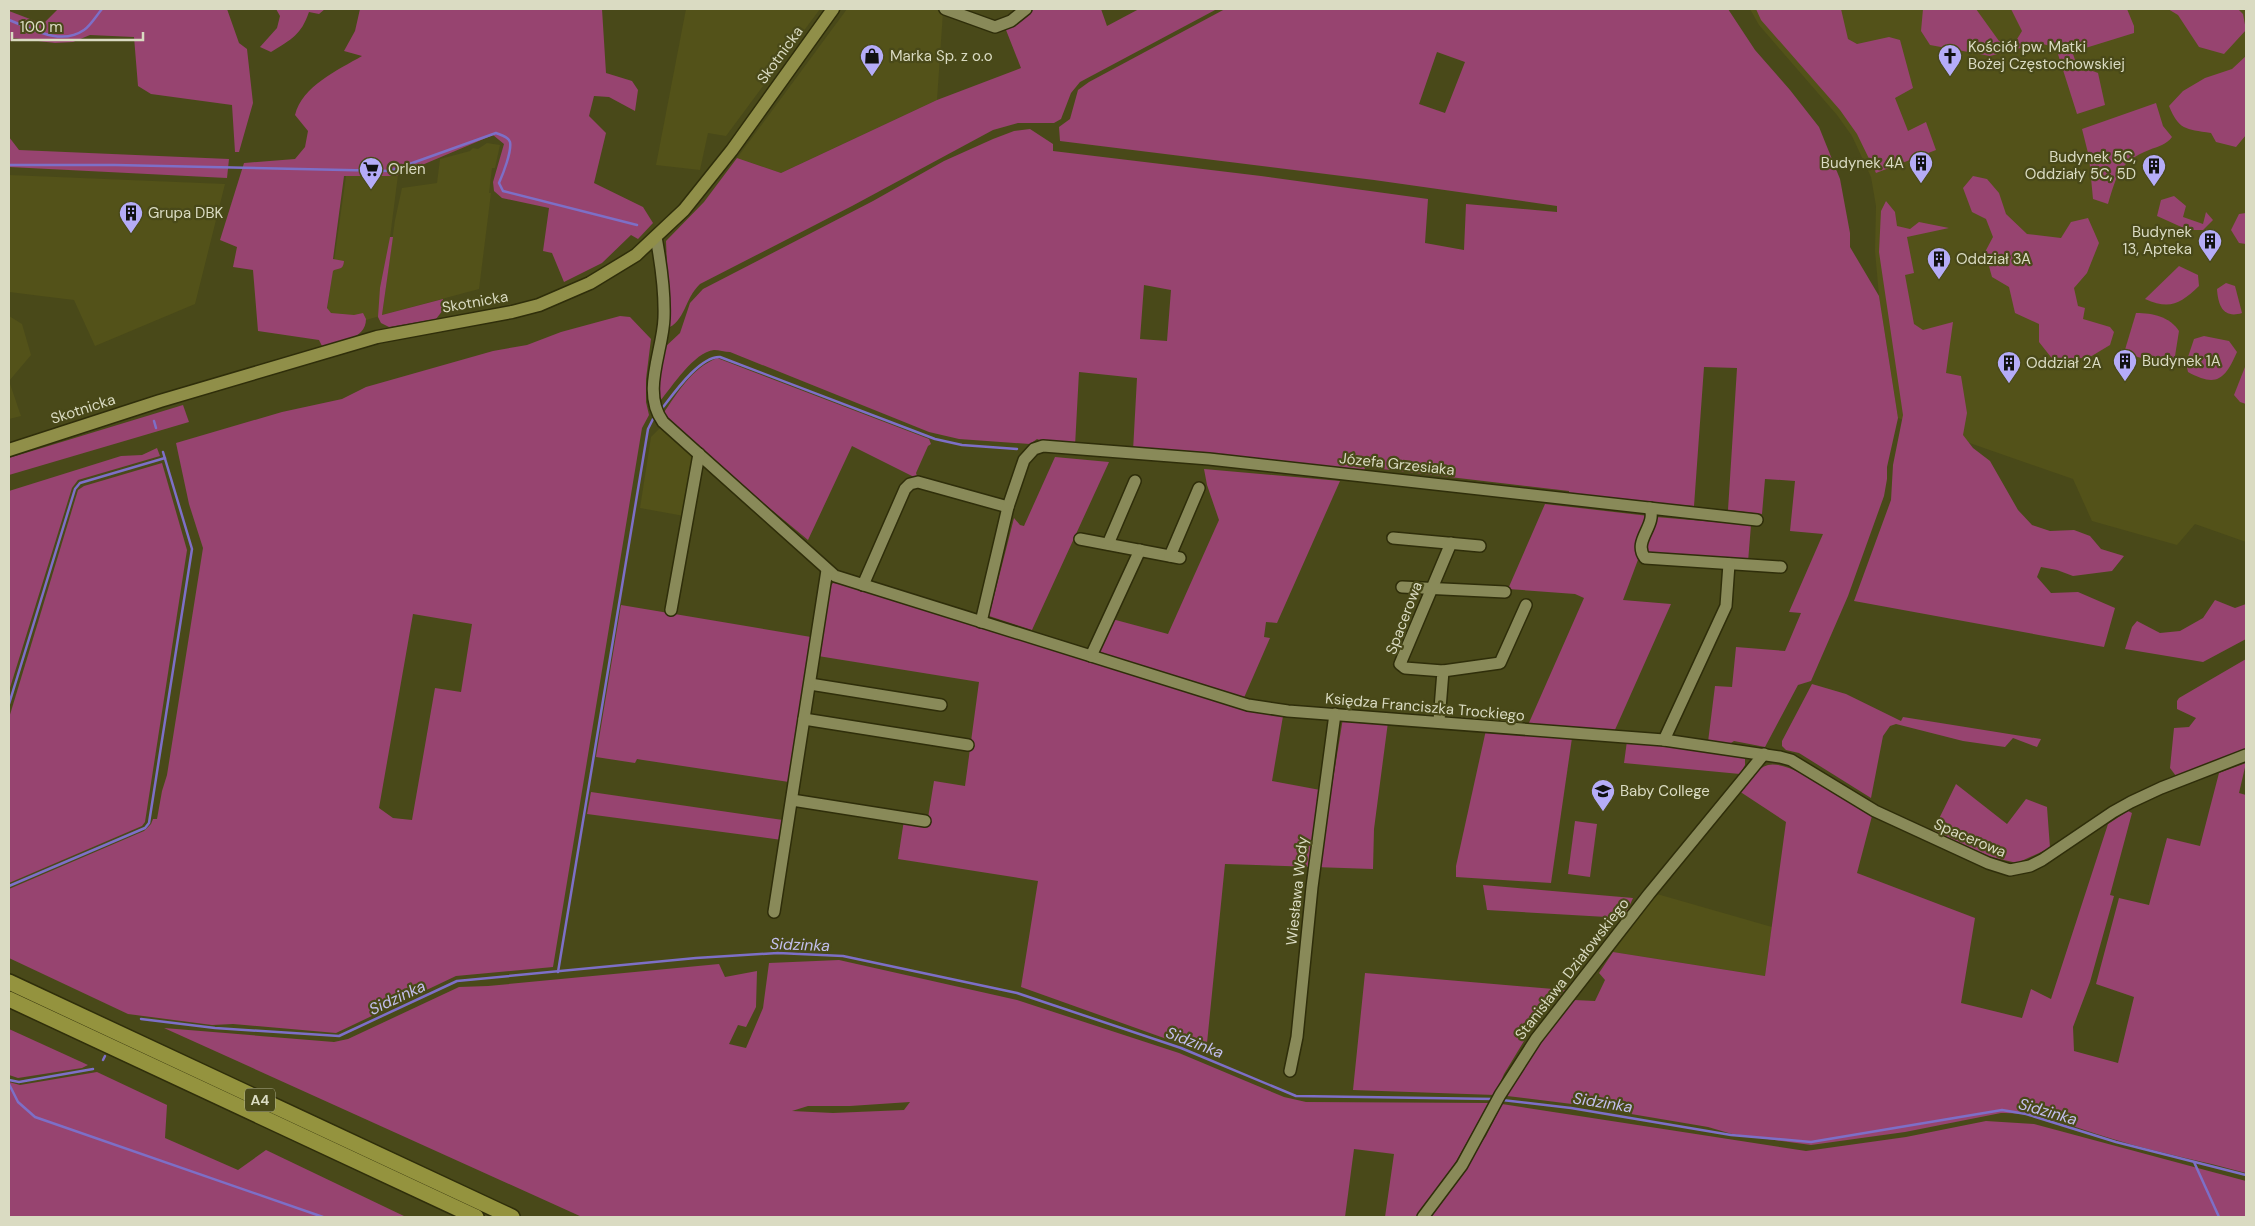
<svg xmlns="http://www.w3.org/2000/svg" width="2255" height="1226" font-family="'DM Sans',sans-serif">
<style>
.built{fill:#535219}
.green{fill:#974470;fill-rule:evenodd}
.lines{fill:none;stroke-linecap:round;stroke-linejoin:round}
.stream{stroke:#7d6fc7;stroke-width:2.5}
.minor-casing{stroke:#2f2e0a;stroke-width:14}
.major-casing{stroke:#2f2e0a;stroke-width:15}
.highway-casing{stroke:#2f2e0a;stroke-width:18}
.minor{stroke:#898a59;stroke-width:11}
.major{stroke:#908f49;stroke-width:12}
.highway{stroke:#94933e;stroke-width:15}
.labels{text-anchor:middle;stroke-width:4.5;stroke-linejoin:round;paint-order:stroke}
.shield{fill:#494919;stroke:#aeaf8f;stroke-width:1}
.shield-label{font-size:14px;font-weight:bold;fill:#dadbc2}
.poi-label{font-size:15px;fill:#dadbc2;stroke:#494919;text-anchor:start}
.street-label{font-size:15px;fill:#dadbc2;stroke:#494919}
.water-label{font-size:16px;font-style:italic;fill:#c3bfed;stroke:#494919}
</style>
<rect width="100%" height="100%" fill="#494919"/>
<g class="built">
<polygon points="686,9 820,9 726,136 708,133 700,170 656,165"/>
<polygon points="847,9 934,9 943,12 937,100 781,173 737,158"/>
<polygon points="1750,9 2246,9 2246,542 2195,524 2177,545 2092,521 2073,479 1898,418 1879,296 1875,251 1876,206 1871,177 1852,136 1837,115 1759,25"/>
<polygon points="487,143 500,145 495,168 492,168 489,193 491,193 479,289 382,315 395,220 402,188 437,183 440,159 470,151 473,148 478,149"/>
<polygon points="9,175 225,184 195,304 95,346 74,300 9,292"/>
<polygon points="398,175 380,316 324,332 346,176"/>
<polygon points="9,316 22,324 31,355 9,381 21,416 9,419"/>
<polygon points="660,428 694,458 684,516 640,508 651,437"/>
<polygon points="1657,894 1772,927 1765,976 1613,952"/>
</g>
<g class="green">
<polygon points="58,9 227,9 239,43 247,49 253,103 239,152 235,152 232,105 151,94 138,86 134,37 90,35 73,42 55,43 13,38 9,42 9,11 43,24"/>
<path d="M 276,9 L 325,9 L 319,14 L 309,12 C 301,35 292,39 271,52 L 260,47 L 277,28 L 280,16 Z"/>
<path d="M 360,9 L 602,9 L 606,73 L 632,81 L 638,90 L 635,111 L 609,97 L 594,96 L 589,116 L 606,133 L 594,183 L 643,207 L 653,223 L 638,239 L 631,235 L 602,263 L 564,282 L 552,253 L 543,251 L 549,208 L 502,198 L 494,191 L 493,182 L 504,144 L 493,135 L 396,176 L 344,176 L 333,259 L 344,261 C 343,271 339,267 333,271 L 327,308 L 331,313 L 354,315 L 363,313 L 366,319 C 366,340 338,342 322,346 L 319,340 L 258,331 L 253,270 L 233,267 L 237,247 L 220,240 L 244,163 L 295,159 L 305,147 L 308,131 L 295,115 C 302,86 338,70 362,56 L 344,51 L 355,31 Z"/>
<path d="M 1029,9 L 1101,9 L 1107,26 L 1139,9 L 1217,9 L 1080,82 L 1071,93 L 1061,119 L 1054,123 L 1018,123 L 993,130 L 852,206 L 700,284 C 684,299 686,321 666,329 L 669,315 L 666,241 L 704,202 L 737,158 L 781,173 L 937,100 L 1021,68 L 1006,30 Z"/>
<path d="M 1225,9 L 1728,9 L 1755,50 L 1790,90 L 1819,127 L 1840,179 L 1850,233 L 1850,247 L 1879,296 L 1898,418 L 1887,467 L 1887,479 L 1884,496 L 1848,596 L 1811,681 L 1798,685 L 1765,747 L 1734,741 L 1728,745 L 1708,742 L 1715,686 L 1732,687 L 1736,647 L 1785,651 L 1801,613 L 1789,612 L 1823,534 L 1790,531 L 1795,481 L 1765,479 L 1762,514 L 1728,510 L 1737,368 L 1704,367 L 1694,506 L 1569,496 L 1569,491 L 1365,467 L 1364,474 L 1133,451 L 1137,378 L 1079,372 L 1075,446 L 1053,445 L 1037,439 L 1030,444 L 959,439 L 929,432 L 730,352 C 725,352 719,350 714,350 C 694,352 672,387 660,401 L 660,382 L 664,348 L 680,333 L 690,303 L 703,289 L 873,201 L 944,161 L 993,139 L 1014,131 L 1030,129 L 1053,144 L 1053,151 L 1261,176 L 1428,199 L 1425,243 L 1464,250 L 1466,204 L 1557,212 L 1557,206 L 1374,180 L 1060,141 L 1059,127 L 1070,119 L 1078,90 L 1089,82 ZM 1437,52 L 1465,62 L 1445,113 L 1419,104 ZM 1144,285 L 1171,290 L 1167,341 L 1140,339 Z"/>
<polygon points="1756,9 1841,9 1848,39 1857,44 1889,37 1900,40 1913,88 1895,98 1908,131 1926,122 1936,150 1876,173 1857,134 1840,110 1761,20"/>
<polygon points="1923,9 1976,9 1999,41 2014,44 2022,31 2011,9 2127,9 2134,26 2134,33 2079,50 2073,54 2077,66 2082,71 2090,70 2098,73 2105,105 2077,114 2056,48 2040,43 1990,56 1930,45 1921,31"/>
<polygon points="2168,9 2238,9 2243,14 2246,30 2224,54 2199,47 2178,15"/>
<path d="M 2246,56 L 2246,135 L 2236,147 L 2216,142 L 2211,133 C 2185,129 2179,130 2169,106 L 2183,91 L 2205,78 L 2232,69 Z"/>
<path d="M 2156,103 L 2163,126 L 2172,137 C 2166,145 2159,146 2149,150 C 2119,162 2117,175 2108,204 L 2093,199 L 2089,157 L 2082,129 Z"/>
<polygon points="9,137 19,150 229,159 227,178 9,167"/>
<polygon points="1973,176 1987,179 1999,193 2006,214 2027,234 2061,238 2071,222 2088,218 2099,243 2087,273 2074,288 2078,306 2085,308 2083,319 2110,327 2114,332 2110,345 2090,357 2054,361 2039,342 2039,324 2015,313 2009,287 1992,277 1985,252 1993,237 1986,219 1972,212 1963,188"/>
<polygon points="2174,196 2186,206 2183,217 2203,224 2206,212 2213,220 2203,230 2188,230 2157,216 2161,200"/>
<polygon points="1886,201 1895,212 1897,226 1910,229 1919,222 1949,228 1907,237 1914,273 1905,275 1914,324 1923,330 1953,322 1946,373 1961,376 1967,413 1963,435 1973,448 1990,461 2018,510 2032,525 2050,531 2074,530 2090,536 2101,549 2124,556 2112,571 2073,576 2057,570 2041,567 2037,577 2051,593 2078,592 2115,608 2104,647 1854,601 1891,500 1893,465 1903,415 1879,252 1881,211"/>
<polygon points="2246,213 2246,244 2239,243 2231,230 2239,214"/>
<polygon points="390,237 393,237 382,315 443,299 443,310 436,319 389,327 381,323 378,317 380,288"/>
<path d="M 2179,266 L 2198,275 L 2199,286 C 2180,304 2170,310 2145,299 Z"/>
<path d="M 2226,283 L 2235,286 L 2242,313 C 2223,319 2218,305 2217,289 Z"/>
<path d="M 2136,313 C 2153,313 2170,317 2179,331 L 2175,356 L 2169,366 L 2124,353 Z"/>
<path d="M 620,316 L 630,317 L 651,339 L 646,379 L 646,402 L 649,415 L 642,428 L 553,967 L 456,976 L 336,1033 L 233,1024 L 212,1025 L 128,1014 L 9,958 L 9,889 L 144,831 L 151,824 L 153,819 L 157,819 L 162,791 L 167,775 L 203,548 L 189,504 L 176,443 L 282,412 L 342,399 L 366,387 L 493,351 L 527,345 L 561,332 ZM 413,614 L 472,624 L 461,692 L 435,688 L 412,820 L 393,818 L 379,808 Z"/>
<path d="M 2204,336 L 2229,341 L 2237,352 C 2225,379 2217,388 2188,372 L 2186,363 L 2194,339 Z"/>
<path d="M 717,358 L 929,439 L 931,444 L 928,446 L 916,473 L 918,479 L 852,446 L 808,540 L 691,443 L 663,414 C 678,392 691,369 717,358 Z"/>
<polygon points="2245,367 2246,404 2240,402 2234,395"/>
<polygon points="183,405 189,422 9,475 9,458"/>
<polygon points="157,448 160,456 78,480 72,488 9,691 9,491 121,456 142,455"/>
<polygon points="1055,457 1109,462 1032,630 989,616 1014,518 1020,525 1024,526"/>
<polygon points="162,463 187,550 145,822 142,826 9,883 9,718 78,490 84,486"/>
<polygon points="1204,469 1340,481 1277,623 1266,622 1264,637 1270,638 1243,700 1101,654 1098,651 1112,619 1168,634 1219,520 1207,485"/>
<polygon points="1545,504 1649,516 1639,557 1623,600 1671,604 1614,732 1528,725 1584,598 1575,594 1508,589"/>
<polygon points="1656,517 1751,525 1748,562 1647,556 1645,540"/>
<polygon points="833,583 844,584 1249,711 1283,716 1272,781 1331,792 1343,718 1388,722 1374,829 1373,869 1225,864 1206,1053 1021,987 1038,881 898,859 904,820 927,824 934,781 965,786 979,682 818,656 829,588"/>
<polygon points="2215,600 2235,608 2246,604 2246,639 2203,662 2125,649 2132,627 2137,621 2160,633 2180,631 2203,618"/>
<polygon points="621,605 811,637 789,782 643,760 637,759 635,763 596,757"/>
<polygon points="2246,659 2246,751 2176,776 2170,768 2174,728 2189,727 2196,718 2177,709 2177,701 2179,698"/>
<polygon points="1812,684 1846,694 1901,721 1903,717 2041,739 2037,747 2013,738 2005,747 1963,741 1896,724 1890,726 1883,736 1871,798 1799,753 1786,750 1782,746 1782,741"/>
<polygon points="1486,730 1572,738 1551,883 1456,877 1456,866"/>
<polygon points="1627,741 1737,754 1745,758 1745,765 1740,774 1624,763"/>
<path d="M 2246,763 L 2239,793 L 2246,795 L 2246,1173 C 2203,1161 2159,1153 2116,1140 C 2078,1129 2041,1112 2001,1113 L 1905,1132 L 1811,1145 L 1732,1134 L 1708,1127 L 1572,1104 L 1507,1096 C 1523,1055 1545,1033 1574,1000 L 1595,1001 L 1605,980 L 1599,973 L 1613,952 L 1765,976 L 1786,822 L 1739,791 C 1747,782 1757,768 1768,765 C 1790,759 1851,803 1872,816 L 1857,873 L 1975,918 L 1961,1003 L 2022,1018 L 2031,989 L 2051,999 L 2108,824 L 2128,811 L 2132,813 L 2110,895 L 2114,896 L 2090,982 L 2073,1027 L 2074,1051 L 2118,1063 L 2134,997 L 2096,984 L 2119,898 L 2149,905 L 2167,838 L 2200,846 L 2219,773 Z"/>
<polygon points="1956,784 2007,824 2026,799 2047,807 2050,848 2017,863 1991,857 1933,831"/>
<polygon points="591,792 783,820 782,840 587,814"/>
<polygon points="1575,821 1597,824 1590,877 1568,874"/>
<polygon points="1483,885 1633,898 1624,918 1487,910"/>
<path d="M 839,960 L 1017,1000 L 1179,1053 L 1284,1097 L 1306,1102 L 1489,1103 L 1454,1165 L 1416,1217 L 1385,1217 L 1394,1154 L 1354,1149 L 1345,1217 L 582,1217 L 164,1028 L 334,1042 L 348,1039 L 459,987 L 488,986 L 719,964 L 725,977 L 757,971 L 756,1007 L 746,1027 L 738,1025 L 729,1044 L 746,1048 L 763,1008 L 769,963 ZM 910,1102 L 904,1110 L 833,1113 L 792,1111 L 808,1106 L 850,1106 Z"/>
<polygon points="1365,973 1565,990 1535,1023 1504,1074 1495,1095 1353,1090"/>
<polygon points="9,1029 88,1065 82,1068 18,1078 9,1075"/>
<polygon points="97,1072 167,1105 165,1138 238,1170 266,1150 406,1217 9,1217 9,1082 20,1085"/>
<polygon points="1502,1104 1806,1151 1906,1137 1986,1121 2034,1124 2246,1181 2246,1217 1431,1217 1486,1136"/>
</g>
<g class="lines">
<g class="stream">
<path d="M 9,20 C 32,29 61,46 84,30 C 91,25 96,16 102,9"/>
<path d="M 9,165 L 115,165 L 390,171 L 496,133 C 501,135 509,137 510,142 C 512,151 503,174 499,183 L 503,191 L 637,225"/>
<path d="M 660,411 C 672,396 699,356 720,357 L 935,439 L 962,445 L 1017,449"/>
<polyline points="154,421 156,428"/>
<polyline points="9,704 75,489 80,483 165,458"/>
<polyline points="9,886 145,828 149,823 192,549 163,452"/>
<polyline points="558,972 648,429 653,419"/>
<polyline points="141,1019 215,1028 339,1036 457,981 696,958 778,953 843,956 1017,993 1181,1048 1296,1096 1494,1099"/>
<polyline points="103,1060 105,1056"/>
<polyline points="9,1080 19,1082 93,1069"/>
<polyline points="9,1084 18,1102 35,1117 323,1217"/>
<polyline points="1502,1100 1571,1108 1731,1135 1811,1142 2002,1110 2026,1114 2116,1142 2246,1175"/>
<polyline points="2194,1162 2219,1217"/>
</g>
<g class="minor-casing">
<g id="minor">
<polyline points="945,9 995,27 1011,21 1026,9"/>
<path d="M 656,237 C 661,264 665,291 664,318 C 663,351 641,392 663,422 L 835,576 L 1248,705 L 1288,711 L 1664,740 L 1780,757 L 1791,760 L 1875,811 L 1988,863 L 2010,870 L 2030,866 L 2042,860 L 2113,812 L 2131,802 L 2161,788 L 2246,755"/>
<path d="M 1650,508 C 1657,526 1632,541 1645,558 L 1781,567"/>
<polyline points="1393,538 1480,546"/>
<polyline points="1080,539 1180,558"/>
<polyline points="1108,544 1135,481"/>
<polyline points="1170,556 1199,488"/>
<polyline points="863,585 905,489 910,484 918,482 1008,507"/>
<polyline points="1402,587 1505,592"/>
<polyline points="671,610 699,454"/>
<polyline points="981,622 1008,507 1024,460 1034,449 1043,446 1209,459 1757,520"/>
<polyline points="1091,656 1140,550"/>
<polyline points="1443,671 1500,663 1526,605"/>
<polyline points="810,684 941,705"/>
<polyline points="804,719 968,745"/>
<polyline points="1439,721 1443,671 1405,668 1400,664 1451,543"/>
<polyline points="1664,740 1726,606 1729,564"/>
<polyline points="792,800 925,821"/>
<polyline points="774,912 827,570"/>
<polyline points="1290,1071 1297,1037 1312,887 1335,714"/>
<polyline points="1423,1217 1462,1165 1500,1095 1536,1039 1649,894 1764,754"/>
</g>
</g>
<g class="major-casing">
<polyline id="major" points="9,450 160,401 377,337 512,312 539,305 590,283 636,255 684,210 732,150 833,9"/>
</g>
<g class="highway-casing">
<g id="highway">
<polyline points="9,982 512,1217"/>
<polyline points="9,999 476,1217"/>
</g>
</g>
<use href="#minor" class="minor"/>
<use href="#major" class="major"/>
<use href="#highway" class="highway"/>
</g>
<defs>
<g id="shop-pin" transform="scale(1.25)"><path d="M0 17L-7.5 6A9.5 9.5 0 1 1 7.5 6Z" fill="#b5acf8" stroke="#494919"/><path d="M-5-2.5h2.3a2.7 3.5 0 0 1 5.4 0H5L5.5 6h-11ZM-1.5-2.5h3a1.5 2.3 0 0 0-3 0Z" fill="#111"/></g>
<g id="church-pin" transform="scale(1.25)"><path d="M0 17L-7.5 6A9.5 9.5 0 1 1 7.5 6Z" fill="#b5acf8" stroke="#494919"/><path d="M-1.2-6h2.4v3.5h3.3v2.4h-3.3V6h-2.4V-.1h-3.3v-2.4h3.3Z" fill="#111"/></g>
<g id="building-pin" transform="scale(1.25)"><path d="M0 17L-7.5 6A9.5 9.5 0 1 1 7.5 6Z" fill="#b5acf8" stroke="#494919"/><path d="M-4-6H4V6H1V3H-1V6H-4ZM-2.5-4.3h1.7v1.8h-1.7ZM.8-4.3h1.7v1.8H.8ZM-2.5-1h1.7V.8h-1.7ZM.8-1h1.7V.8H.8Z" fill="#111"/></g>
<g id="supermarket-pin" transform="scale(1.25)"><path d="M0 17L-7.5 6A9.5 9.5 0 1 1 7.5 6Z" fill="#b5acf8" stroke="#494919"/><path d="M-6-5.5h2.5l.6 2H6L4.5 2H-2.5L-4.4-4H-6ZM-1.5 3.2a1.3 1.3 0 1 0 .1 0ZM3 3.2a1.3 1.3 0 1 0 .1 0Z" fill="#111"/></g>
<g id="school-pin" transform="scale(1.25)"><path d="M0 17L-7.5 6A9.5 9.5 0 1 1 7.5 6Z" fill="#b5acf8" stroke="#494919"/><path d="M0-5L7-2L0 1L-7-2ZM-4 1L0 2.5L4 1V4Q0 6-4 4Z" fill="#111"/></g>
</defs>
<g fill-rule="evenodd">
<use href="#shop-pin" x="872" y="56"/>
<use href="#church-pin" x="1950" y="56"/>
<use href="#building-pin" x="1921" y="163"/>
<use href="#building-pin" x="2154" y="166"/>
<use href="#supermarket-pin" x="371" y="169"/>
<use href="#building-pin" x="131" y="213"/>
<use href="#building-pin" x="2210" y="241"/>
<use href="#building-pin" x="1939" y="259"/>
<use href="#building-pin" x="2125" y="361"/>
<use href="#building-pin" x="2009" y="363"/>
<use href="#school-pin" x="1603" y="791"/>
</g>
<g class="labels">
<rect class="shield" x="245" y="1088.5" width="30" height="23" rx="4"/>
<g class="shield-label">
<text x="260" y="1105">A4</text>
</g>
<g class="poi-label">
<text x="1968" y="52">Kościół pw. Matki<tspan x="1968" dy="17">Bożej Częstochowskiej</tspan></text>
<text x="890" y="61">Marka Sp. z o.o</text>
<text x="2136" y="162" text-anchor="end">Budynek 5C,<tspan x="2136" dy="17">Oddziały 5C, 5D</tspan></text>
<text x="1904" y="168" text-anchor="end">Budynek 4A</text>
<text x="388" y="174">Orlen</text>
<text x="148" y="218">Grupa DBK</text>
<text x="2192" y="237" text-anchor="end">Budynek<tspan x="2192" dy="17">13, Apteka</tspan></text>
<text x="1956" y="264">Oddział 3A</text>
<text x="2142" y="366">Budynek 1A</text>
<text x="2026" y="368">Oddział 2A</text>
<text x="1620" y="796">Baby College</text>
</g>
<g class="street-label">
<text transform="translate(780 55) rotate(-54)" y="5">Skotnicka</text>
<text transform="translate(475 302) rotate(-10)" y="5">Skotnicka</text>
<text transform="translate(83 409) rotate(-18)" y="5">Skotnicka</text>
<text transform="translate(1397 464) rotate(6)" y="5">Józefa Grzesiaka</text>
<text transform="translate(1404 618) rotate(-69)" y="5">Spacerowa</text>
<text transform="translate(1425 707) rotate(5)" y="5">Księdza Franciszka Trockiego</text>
<text transform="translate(1970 838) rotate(23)" y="5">Spacerowa</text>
<text transform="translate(1297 891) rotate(-84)" y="5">Wiesława Wody</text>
<text transform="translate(1572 969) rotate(-52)" y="5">Stanisława Działowskiego</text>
</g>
<g class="water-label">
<text transform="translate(800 944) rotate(2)" y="6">Sidzinka</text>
<text transform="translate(397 997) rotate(-25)" y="6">Sidzinka</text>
<text transform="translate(1195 1042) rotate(21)" y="6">Sidzinka</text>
<text transform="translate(1603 1102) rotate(9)" y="6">Sidzinka</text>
<text transform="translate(2048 1111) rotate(16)" y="6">Sidzinka</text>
</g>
</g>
<rect width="2255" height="1226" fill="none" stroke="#dadbc2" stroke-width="20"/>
<path d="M12 32v8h131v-8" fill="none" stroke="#dadbc2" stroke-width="2.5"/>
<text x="20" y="32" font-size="15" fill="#dadbc2" stroke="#494919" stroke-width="4" paint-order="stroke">100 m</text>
</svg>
